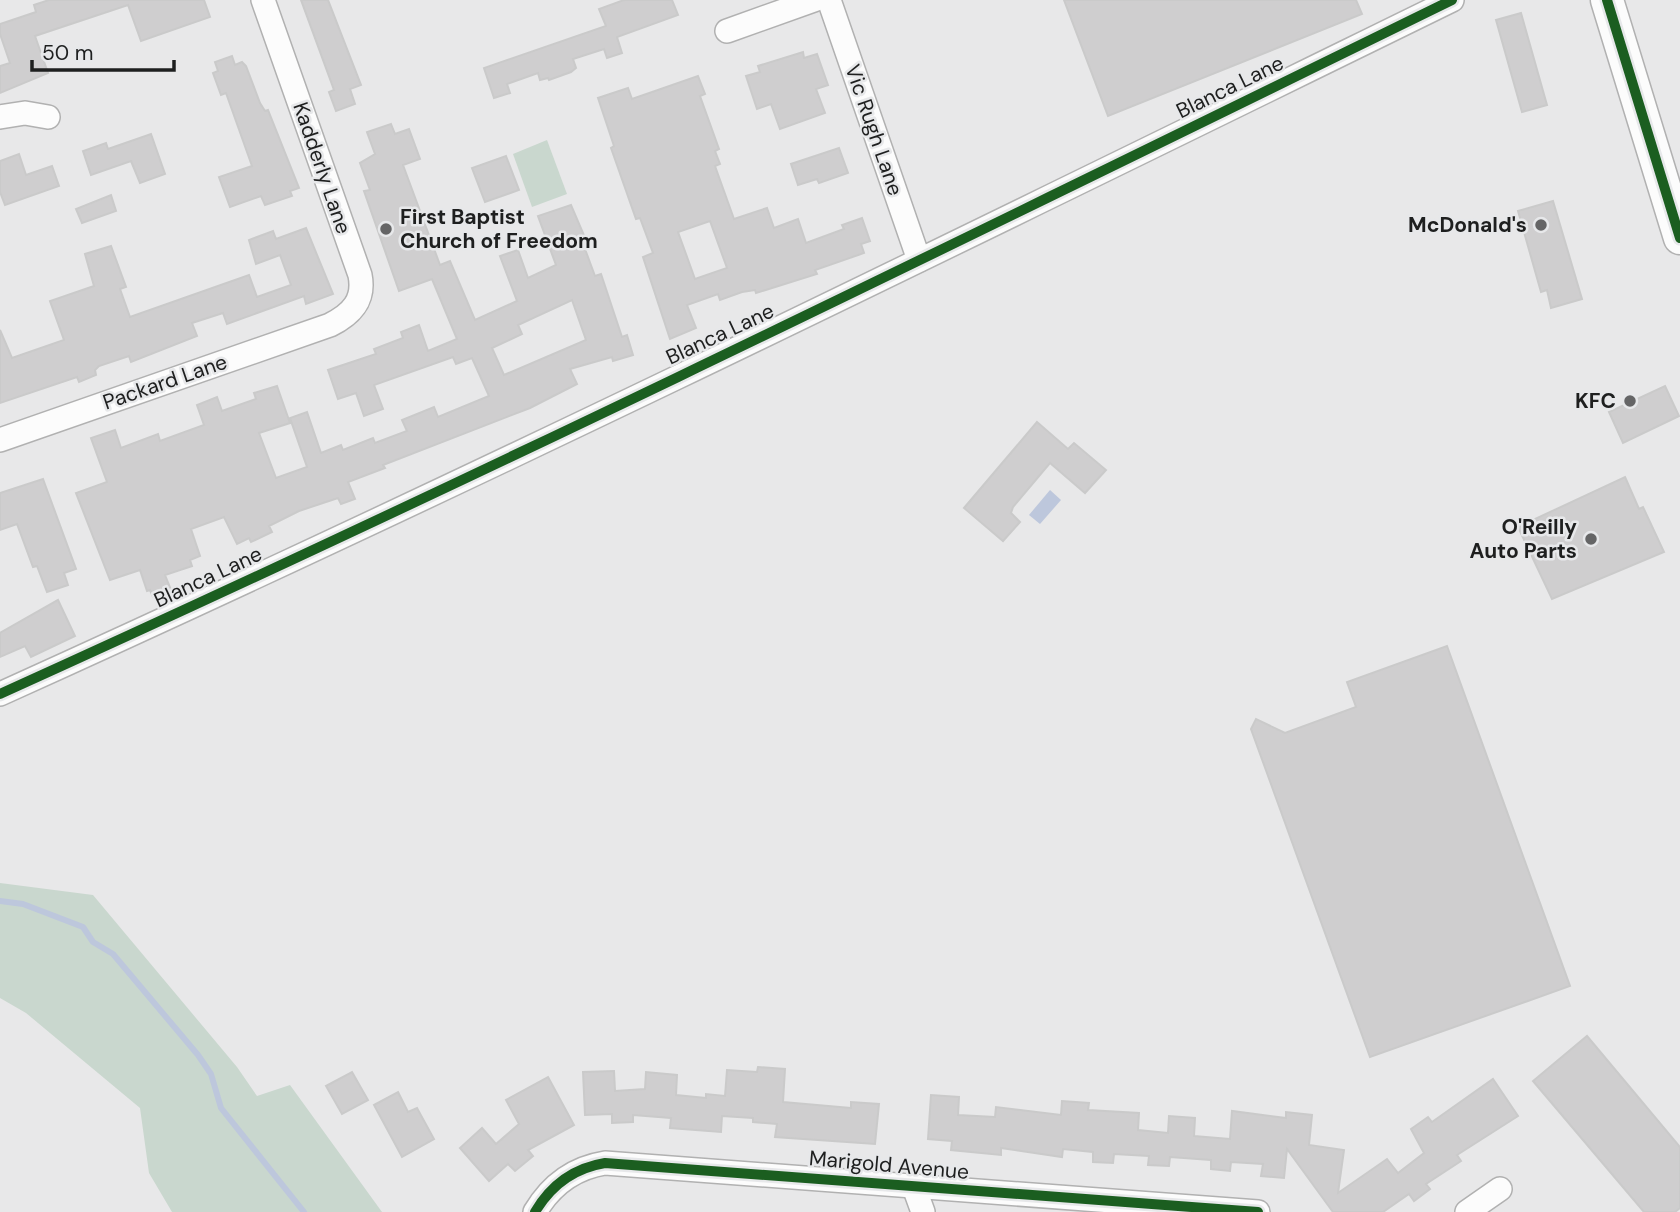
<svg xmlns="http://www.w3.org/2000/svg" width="1680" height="1212" font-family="'DM Sans',sans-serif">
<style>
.green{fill:#c9d7ce}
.water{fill:#bdc7dc}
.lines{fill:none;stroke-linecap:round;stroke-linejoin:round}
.stream{stroke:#bdc7dc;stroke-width:6}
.building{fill:#cfcecf;stroke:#cacaca;stroke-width:2;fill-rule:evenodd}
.minor-casing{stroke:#b1b1b1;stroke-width:26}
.secondary-casing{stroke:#b1b1b1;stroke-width:35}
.minor{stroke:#fcfcfc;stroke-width:23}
.secondary{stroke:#fcfcfc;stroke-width:32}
.cycleway-casing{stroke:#e7e8ea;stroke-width:15}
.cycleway{stroke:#1b5e20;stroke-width:10}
.poi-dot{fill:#656566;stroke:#e7e8ea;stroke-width:2.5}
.labels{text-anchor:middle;stroke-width:5;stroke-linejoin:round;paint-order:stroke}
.street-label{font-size:21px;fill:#1e1f1f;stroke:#e7e8ea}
.poi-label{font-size:21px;font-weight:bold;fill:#1e1f1f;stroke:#e7e8ea;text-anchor:end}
</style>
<rect width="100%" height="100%" fill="#e8e8e9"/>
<g class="green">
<polygon points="547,140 567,194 532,207 513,154"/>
<polygon points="0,883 93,895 237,1067 257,1096 290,1085 382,1212 172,1212 149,1173 140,1108 26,1013 0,998"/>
</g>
<polygon class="water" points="1050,490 1061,500 1040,524 1029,515"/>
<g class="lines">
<polyline class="stream" points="0,901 23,904 83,927 93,942 113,954 198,1055 211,1074 221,1108 304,1212"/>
</g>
<g class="building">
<polygon points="49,0 204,0 210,17 141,41 128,5 35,36 48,73 0,93 0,66 10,63 0,34 0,24 36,12 34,5"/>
<polygon points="301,0 328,0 361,85 350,89 355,104 336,111 329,92 334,90"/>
<polygon points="624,0 672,0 678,15 617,37 622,53 607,58 604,49 573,59 576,68 571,72 549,80 548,78 540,80 538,73 507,84 510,93 494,98 484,68 606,26 599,9"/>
<polygon points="1064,0 1356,0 1362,14 1108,116"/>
<polygon points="1521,13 1547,105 1522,112 1496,20"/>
<polygon points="803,52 804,58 817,54 828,85 816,89 825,113 780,129 771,104 757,109 746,76 760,72 758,66"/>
<polygon points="232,56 235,65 242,62 246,66 260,103 265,111 268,110 299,188 290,191 292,196 265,205 261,196 230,207 219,177 252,166 226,93 221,95 213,73 218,71 215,62"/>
<path d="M 698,76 L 705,94 L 700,96 L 719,149 L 715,151 L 720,164 L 715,166 L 734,219 L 767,208 L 774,228 L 798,219 L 806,243 L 844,229 L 842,225 L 862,218 L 870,241 L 861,244 L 864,253 L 815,270 L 817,274 L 756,293 L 755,290 L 742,292 L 720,300 L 718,294 L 687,305 L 696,328 L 670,339 L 643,257 L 653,253 L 640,218 L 636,219 L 611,148 L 614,146 L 598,98 L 628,88 L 632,99 ZM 710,221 L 727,268 L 695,279 L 678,232 Z"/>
<path d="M 391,124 L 395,134 L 409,129 L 420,159 L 403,165 L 440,265 L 450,261 L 475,320 L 517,301 L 500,256 L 518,250 L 528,278 L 556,265 L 538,216 L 571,205 L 586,240 L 582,241 L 595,276 L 601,274 L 622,337 L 627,335 L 633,355 L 613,361 L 612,357 L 570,369 L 577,384 L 530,408 L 383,465 L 385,468 L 348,482 L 355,499 L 341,504 L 338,498 L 299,511 L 269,526 L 272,532 L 251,542 L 249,538 L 237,544 L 224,517 L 191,529 L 200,556 L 190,560 L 192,566 L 165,575 L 171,590 L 153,597 L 150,590 L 147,591 L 140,570 L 110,580 L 76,493 L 107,482 L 91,438 L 115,430 L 121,448 L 158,434 L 160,441 L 204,425 L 197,405 L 217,397 L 222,411 L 256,399 L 254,393 L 277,386 L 290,423 L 259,433 L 276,478 L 307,467 L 290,418 L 307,412 L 321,453 L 341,445 L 343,450 L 373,438 L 375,443 L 407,431 L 402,420 L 434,407 L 438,417 L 489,396 L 472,358 L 456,364 L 453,357 L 374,385 L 383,409 L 364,416 L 356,393 L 338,399 L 328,370 L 376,354 L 374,349 L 403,338 L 401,332 L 419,325 L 428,351 L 457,339 L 432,279 L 399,291 L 364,191 L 370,190 L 360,163 L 375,154 L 367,132 ZM 572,300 L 586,340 L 504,375 L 492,348 L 522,334 L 518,325 Z"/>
<polygon points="151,134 165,174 140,183 131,161 91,175 83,151 106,143 108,149"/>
<polygon points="839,148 848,173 819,183 817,179 798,185 791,164"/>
<polygon points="19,154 26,175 52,166 59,186 5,205 0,192 0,161"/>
<polygon points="506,156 519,190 485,202 472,168"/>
<polygon points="111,195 116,211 82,223 76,209"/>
<polygon points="1553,201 1582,299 1551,308 1547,290 1541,292 1518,211"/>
<polygon points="306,228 333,294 306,304 304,296 227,324 223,313 192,323 197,336 131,362 129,356 99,366 95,370 96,375 79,382 77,377 0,403 0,330 12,358 64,340 50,301 94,286 85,254 111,246 126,287 120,289 130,317 249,275 257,297 291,285 280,255 256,264 249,240 273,231 276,239"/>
<polygon points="1665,386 1679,416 1623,443 1609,412"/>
<polygon points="1037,422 1068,449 1074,443 1106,470 1085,493 1050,463 1013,507 1011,513 1020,522 1003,541 964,508"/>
<polygon points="1625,477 1639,509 1643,507 1664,552 1552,599 1518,527"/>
<polygon points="43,479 76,569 64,573 68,585 47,592 37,566 33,567 17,524 0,530 0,493"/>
<polygon points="58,600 75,636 31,657 25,646 0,657 0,633"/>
<polygon points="1447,646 1570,986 1370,1057 1251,729 1256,719 1285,733 1356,707 1347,682"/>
<polygon points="1587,1036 1680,1147 1680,1208 1675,1212 1644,1212 1533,1081"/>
<polygon points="758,1067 785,1069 783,1102 851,1108 851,1102 879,1104 875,1144 775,1137 777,1124 753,1122 753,1118 722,1116 721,1132 670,1128 671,1118 633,1115 633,1122 612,1123 612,1114 585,1115 583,1072 614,1071 615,1091 645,1089 646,1072 677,1075 676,1095 706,1098 706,1094 725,1096 727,1070 757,1072"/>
<polygon points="352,1072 368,1100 342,1114 326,1086"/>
<polygon points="548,1077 574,1125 528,1150 533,1156 515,1171 508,1164 489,1181 460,1148 482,1128 496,1144 519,1124 506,1100"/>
<polygon points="1493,1079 1518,1116 1457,1155 1461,1161 1426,1184 1430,1189 1414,1201 1409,1194 1383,1212 1333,1212 1287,1149 1284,1178 1261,1176 1263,1164 1231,1162 1230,1171 1211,1169 1211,1160 1170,1157 1169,1166 1148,1165 1149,1156 1114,1154 1113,1163 1093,1162 1093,1152 1063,1149 1062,1157 1001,1148 1001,1155 951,1150 952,1141 928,1139 931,1095 959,1097 958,1115 995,1117 996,1107 1061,1115 1062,1101 1089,1103 1088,1110 1139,1113 1138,1130 1168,1133 1169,1116 1195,1118 1194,1136 1230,1139 1232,1111 1286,1118 1286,1112 1312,1115 1309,1145 1344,1150 1338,1193 1387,1159 1398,1173 1424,1153 1411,1129 1428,1117 1432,1122"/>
<polygon points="398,1092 408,1112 417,1108 434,1139 402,1157 374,1105"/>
</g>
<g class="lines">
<g class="minor-casing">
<g id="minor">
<polyline points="829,0 919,260"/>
<polyline points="727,31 814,0"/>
<polyline points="0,117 25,113 48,117"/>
<path d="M 0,440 L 330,325 C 352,314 365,300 360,275 L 263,0"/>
<path d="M 0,694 C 489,473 970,236 1452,0"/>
<polyline points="914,1187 923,1212"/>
<path d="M 535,1212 C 551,1185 574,1168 605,1163 L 1258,1212"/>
<polyline points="1467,1212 1500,1189"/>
</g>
</g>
<g class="secondary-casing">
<polyline id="secondary" points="1607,0 1680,238"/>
</g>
<use href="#minor" class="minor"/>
<use href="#secondary" class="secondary"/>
<g class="cycleway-casing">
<g id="cycleway">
<polyline points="1607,0 1680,238"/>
<path d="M 0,694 C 489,473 970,236 1452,0"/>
<path d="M 535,1212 C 551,1185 574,1168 605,1163 L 1258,1212"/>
</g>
</g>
<use href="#cycleway" class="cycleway"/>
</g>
<g class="poi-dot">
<circle cx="1541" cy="225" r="7"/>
<circle cx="386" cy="229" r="7"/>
<circle cx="1630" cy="401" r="7"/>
<circle cx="1591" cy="539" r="7"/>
</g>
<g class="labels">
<g class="street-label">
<text transform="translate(1230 87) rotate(-26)" y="7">Blanca Lane</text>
<text transform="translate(874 130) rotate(71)" y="7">Vic Rugh Lane</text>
<text transform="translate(322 168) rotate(71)" y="7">Kadderly Lane</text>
<text transform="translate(720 334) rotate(-25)" y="7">Blanca Lane</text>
<text transform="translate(165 382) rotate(-19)" y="7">Packard Lane</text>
<text transform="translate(208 577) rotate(-25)" y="7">Blanca Lane</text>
<text transform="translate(889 1165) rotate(5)" y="7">Marigold Avenue</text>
</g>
<g class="poi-label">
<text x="400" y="224" text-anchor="start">First Baptist<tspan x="400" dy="24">Church of Freedom</tspan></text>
<text x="1527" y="232">McDonald's</text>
<text x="1616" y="408">KFC</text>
<text x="1577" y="534">O'Reilly<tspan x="1577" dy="24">Auto Parts</tspan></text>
</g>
</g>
<path d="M32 60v10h142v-10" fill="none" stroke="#1e1f1f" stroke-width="3.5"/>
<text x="42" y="60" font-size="21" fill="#1e1f1f" stroke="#e7e8ea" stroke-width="5" paint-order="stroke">50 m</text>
</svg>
